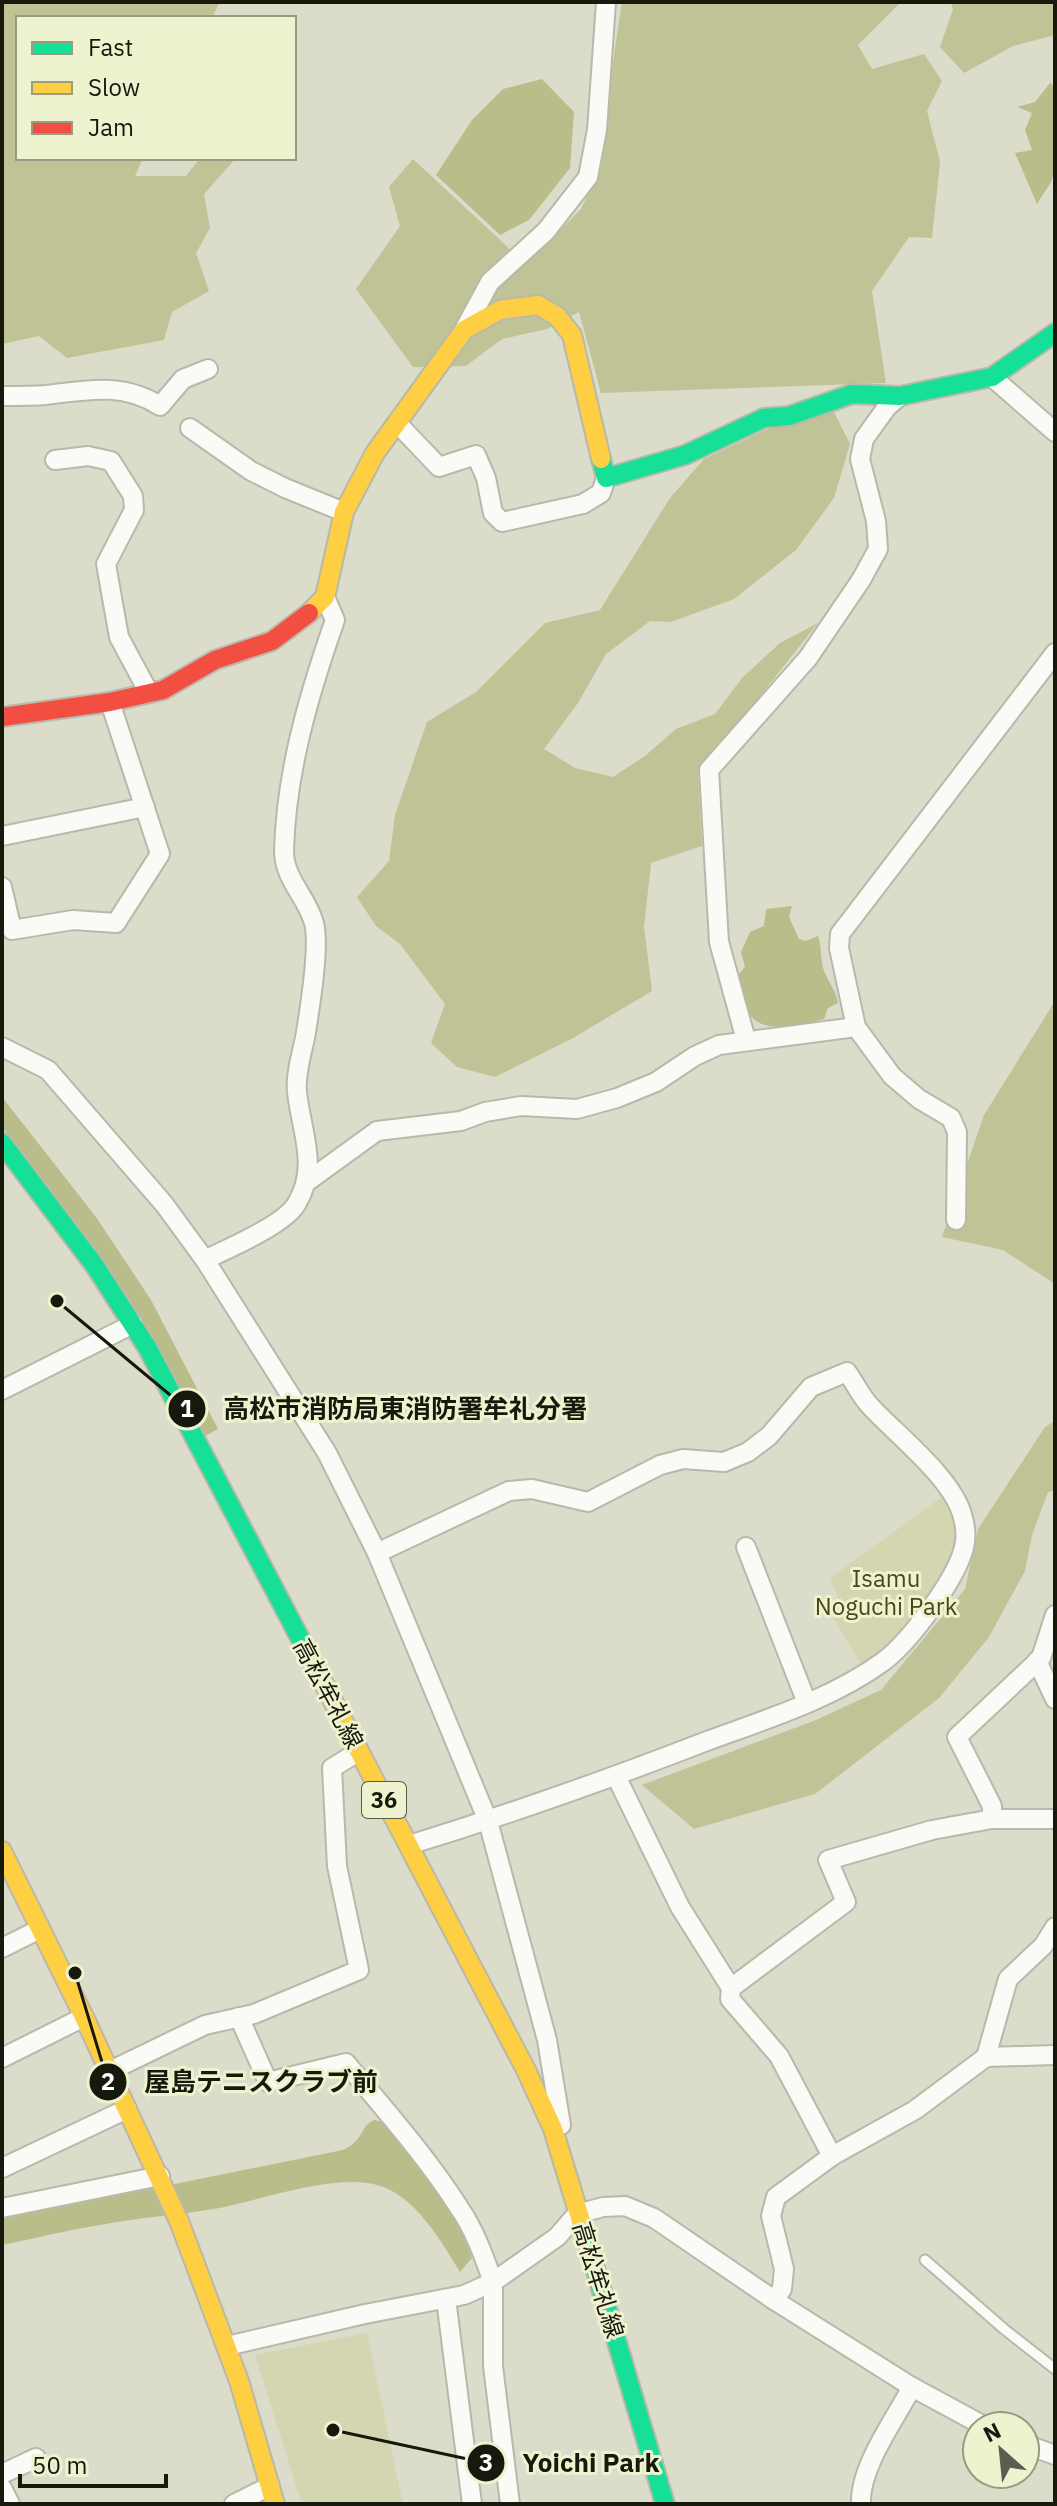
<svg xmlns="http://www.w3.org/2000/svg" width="1057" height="2506" font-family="'IBM Plex Sans','Noto Sans JP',sans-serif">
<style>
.green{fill:#d3d6b0}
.forest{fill:#c0c396}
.water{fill:#b9bd8a}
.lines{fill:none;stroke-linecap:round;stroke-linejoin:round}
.lane-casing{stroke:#b8b9ab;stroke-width:13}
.street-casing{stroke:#b8b9ab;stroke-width:22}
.fast-casing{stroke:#b8b9ab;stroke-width:22}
.slow-casing{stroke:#b8b9ab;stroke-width:22}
.jam-casing{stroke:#b8b9ab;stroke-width:22}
.lane{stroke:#fafaf7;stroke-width:9}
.street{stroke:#fafaf7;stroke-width:18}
.fast{stroke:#16e098;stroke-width:18}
.slow{stroke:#ffcf43;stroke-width:18}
.jam{stroke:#f24e42;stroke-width:18}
.labels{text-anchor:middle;stroke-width:6;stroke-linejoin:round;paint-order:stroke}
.shield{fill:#eef2cf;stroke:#585a47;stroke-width:2}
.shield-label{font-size:22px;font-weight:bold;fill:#18190d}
.park-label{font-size:24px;fill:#474a18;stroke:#eef2cf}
.street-label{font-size:24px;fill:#18190d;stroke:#eef2cf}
.leader{fill:none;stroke:#18190d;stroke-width:3}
.callout-dot{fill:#18190d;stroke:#eef2cf;stroke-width:3}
.mark-label{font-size:24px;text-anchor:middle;font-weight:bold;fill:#fff}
.callout-label{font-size:26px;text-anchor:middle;font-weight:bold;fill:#18190d;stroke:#eef2cf;stroke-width:6;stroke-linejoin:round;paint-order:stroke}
</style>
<rect width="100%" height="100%" fill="#dbdcca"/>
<g class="green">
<polygon points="948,1493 965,1542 911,1636 863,1668 833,1617 844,1610 830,1578"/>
<polygon points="367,2333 403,2504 302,2504 255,2355"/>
</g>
<g class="forest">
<polygon points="2,2 220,2 212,18 18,18 18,158 143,158 135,176 186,176 200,158 236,158 204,194 210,228 196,253 209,291 172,312 164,340 67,358 39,336 2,344"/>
<polygon points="622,2 901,2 858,45 872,69 924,54 942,81 927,111 940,162 932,238 909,237 872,291 886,383 601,393 579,312 547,329 502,339 466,366 413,367 356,289 400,226 389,187 413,159 526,264 581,209 602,165 607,103"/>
<polygon points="951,2 1055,2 1055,35 1013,46 964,73 940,47 953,9"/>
<polygon points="833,410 850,444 834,498 796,550 734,599 671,622 650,621 606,654 578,703 544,749 575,768 613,777 645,756 676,729 715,714 742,678 780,643 818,623 698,774 702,846 651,863 644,927 652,991 573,1038 495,1077 457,1067 431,1043 445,1004 400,944 376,926 357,897 389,861 395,815 427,722 476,692 545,623 600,610 670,498 704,459 765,430"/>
<polygon points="1055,1001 1055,1284 1003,1250 942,1237 984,1115"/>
<polygon points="1055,1421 1055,1490 1048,1492 1032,1535 1025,1571 989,1637 939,1698 815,1794 694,1829 642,1785 816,1720 881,1690 965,1589 978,1529 1045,1427"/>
</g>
<g class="water">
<polygon points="542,79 574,112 570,168 529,220 500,235 436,175 472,120 503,89"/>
<polygon points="1050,83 1055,86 1055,169 1051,182 1037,204 1015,153 1032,150 1025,130 1032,113 1017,107 1035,102"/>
<path d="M 792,906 L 789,917 L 799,939 L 806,941 L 818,936 C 822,948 820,960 824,971 C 828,982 837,992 838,1003 L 828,1008 L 824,1019 C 802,1024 762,1037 748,1012 C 742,1002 741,986 738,975 L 745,967 L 741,952 L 750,932 L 764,926 L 766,909 Z"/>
<polygon points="2,1097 96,1217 151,1300 218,1429 205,1436 98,1258 2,1127"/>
<path d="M 374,2120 L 385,2122 C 419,2165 455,2205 472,2258 L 460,2272 C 441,2241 415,2195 377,2185 C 333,2173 259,2201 214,2209 C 182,2214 149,2217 117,2222 C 78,2228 40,2237 2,2245 L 2,2219 L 343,2150 C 365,2140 359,2127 374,2120 Z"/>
</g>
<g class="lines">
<g class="lane-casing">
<polyline id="lane" points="925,2260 1004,2329 1055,2369"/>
</g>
<g class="street-casing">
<g id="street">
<polyline points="464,330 490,282 546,231 588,177 597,130 606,2"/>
<polyline points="992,377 1055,432"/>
<path d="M 2,396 C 16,396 31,396 46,395 C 87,390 123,382 160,406 L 183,379 L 208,369"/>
<polyline points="397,423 439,467 476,455 486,478 493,513 502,522 583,504 601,493 606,478"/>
<polyline points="190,428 251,471 285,488 344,512"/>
<polyline points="55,460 88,456 111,461 133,496 134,510 106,564 119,637 149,693"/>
<polyline points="2,836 145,807"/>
<polyline points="2,887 12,930 73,920 116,923 160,854 110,702"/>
<polyline points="746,1040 719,942 709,770 808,658 861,580 878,549 876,521 860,459 864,439 887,407 900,396"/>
<polyline points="2,1047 48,1070 164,1204 205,1260 327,1453 377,1553 488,1821 547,2040 561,2125"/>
<polyline points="308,1181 377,1131 461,1121 485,1112 521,1106 577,1109 617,1098 656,1082 695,1056 719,1045 856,1027"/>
<polyline points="956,1220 957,1132 951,1118 919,1099 892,1076 856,1027 839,948 840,934 1055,653"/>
<path d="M 205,1260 C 228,1248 285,1225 297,1203 C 319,1166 301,1131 297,1092 C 295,1072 303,1051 306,1032 C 310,1007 320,946 314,923 C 307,897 284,879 284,851 C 286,772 309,694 335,620 L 325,597"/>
<polyline points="2,1390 133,1324"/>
<polyline points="746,1547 807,1703"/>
<path d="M 377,1553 L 509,1491 L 532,1489 L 588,1502 L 660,1465 L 683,1459 L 724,1462 L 748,1452 L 769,1436 L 811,1387 L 847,1372 C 855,1383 861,1397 871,1407 C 897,1435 955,1480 963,1518 C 965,1524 966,1535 965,1542 C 961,1574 910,1641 884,1661 C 832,1699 767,1719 707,1741 C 609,1779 510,1814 409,1845"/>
<polyline points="1037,1661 1055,1699"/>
<polyline points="616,1776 680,1907 731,1988 846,1902 828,1860 932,1830 992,1819 1055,1819"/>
<polyline points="992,1819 992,1806 957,1737 1041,1658 1055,1615"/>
<polyline points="2,1948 40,1929"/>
<polyline points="731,1988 730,1999 779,2056 832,2156"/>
<polyline points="986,2057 1055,2055"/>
<polyline points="2,2058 84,2017"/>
<polyline points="110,2071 205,2025 254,2014 359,1970 337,1866 332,1768 358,1752"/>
<polyline points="2,2168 127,2109"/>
<polyline points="2,2208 160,2176"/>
<polyline points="446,2299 472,2504"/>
<polyline points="774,2300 782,2289 784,2269 771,2216 776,2197 832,2156 915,2110 986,2057 1008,1979 1043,1946 1055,1927"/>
<path d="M 227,2346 L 365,2314 L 464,2295 L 493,2282 C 484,2257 475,2231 460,2209 C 427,2157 385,2110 346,2063 L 268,2082 L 239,2017"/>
<polyline points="1025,2444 1055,2455"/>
<polyline points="2,2474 36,2458"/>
<polyline points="2,2488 10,2504"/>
<polyline points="234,2504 270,2486"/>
<polyline points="510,2504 493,2366 493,2282 557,2237 577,2214 603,2207 625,2206 654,2218 774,2300 912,2387 984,2426"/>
<path d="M 861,2504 C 859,2468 895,2419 912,2387"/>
</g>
</g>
<g class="fast-casing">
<g id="fast">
<polyline points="601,459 606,478 685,455 764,418 789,416 852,394 900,396 992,377 1055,333"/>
<polyline points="2,1143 95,1266 147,1347 313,1663"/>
<polyline points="581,2221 665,2504"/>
</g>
</g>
<g class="slow-casing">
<g id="slow">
<polyline points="309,613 325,597 344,512 375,453 464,330 500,310 538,305 557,316 572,335 601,459"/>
<polyline points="313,1663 526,2070 553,2129 581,2221"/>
<polyline points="2,1851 84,2017 179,2221 239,2381 275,2504"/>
</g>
</g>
<g class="jam-casing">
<polyline id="jam" points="2,717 110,702 163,690 215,660 272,641 309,613"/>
</g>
<use href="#lane" class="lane"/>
<use href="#street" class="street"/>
<use href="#fast" class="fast"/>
<use href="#slow" class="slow"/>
<use href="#jam" class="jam"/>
</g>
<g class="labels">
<rect class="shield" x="362" y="1782" width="44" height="36" rx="6"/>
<g class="shield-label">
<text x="384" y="1808">36</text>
</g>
<g class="park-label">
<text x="886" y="1587">Isamu<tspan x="886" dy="28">Noguchi Park</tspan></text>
</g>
<g class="street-label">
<text transform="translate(328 1694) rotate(62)" y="8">高松牟礼線</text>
<text transform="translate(598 2280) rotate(73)" y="8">高松牟礼線</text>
</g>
</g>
<path class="leader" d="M57 1301L187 1409M75 1973L108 2082M333 2430L486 2463"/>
<g class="callout-dot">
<circle cx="57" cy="1301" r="8"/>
<circle cx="75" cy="1973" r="8"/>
<circle cx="333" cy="2430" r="8"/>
<circle cx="187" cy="1409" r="20"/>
<circle cx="108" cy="2082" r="20"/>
<circle cx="486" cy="2463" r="20"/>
</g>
<g class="mark-label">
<text x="187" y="1417">1</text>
<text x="108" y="2090">2</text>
<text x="486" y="2471">3</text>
</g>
<g class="callout-label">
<text x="405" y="1418">高松市消防局東消防署牟礼分署</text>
<text x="261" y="2091">屋島テニスクラブ前</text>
<text x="591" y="2472">Yoichi Park</text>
</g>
<rect width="1057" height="2506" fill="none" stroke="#18190d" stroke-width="8"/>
<rect x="16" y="16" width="280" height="144" fill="#eef2cf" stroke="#989b81" stroke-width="2"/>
<rect x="32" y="42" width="40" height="12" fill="#16e098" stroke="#989b81" stroke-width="2"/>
<text x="88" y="56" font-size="24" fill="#18190d">Fast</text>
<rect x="32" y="82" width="40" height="12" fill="#ffcf43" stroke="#989b81" stroke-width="2"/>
<text x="88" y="96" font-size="24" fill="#18190d">Slow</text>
<rect x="32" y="122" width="40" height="12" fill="#f24e42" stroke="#989b81" stroke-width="2"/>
<text x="88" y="136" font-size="24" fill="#18190d">Jam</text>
<g transform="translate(1001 2450) rotate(333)"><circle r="38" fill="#eef2cf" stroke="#989b81" stroke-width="2"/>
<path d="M0-6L14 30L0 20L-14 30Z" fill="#5c5d4f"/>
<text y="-12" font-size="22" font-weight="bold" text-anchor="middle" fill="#18190d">N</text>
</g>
<path d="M20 2474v12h146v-12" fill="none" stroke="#18190d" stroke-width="4"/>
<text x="32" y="2474" font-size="24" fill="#18190d" stroke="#eef2cf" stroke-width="6" paint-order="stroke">50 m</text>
</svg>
